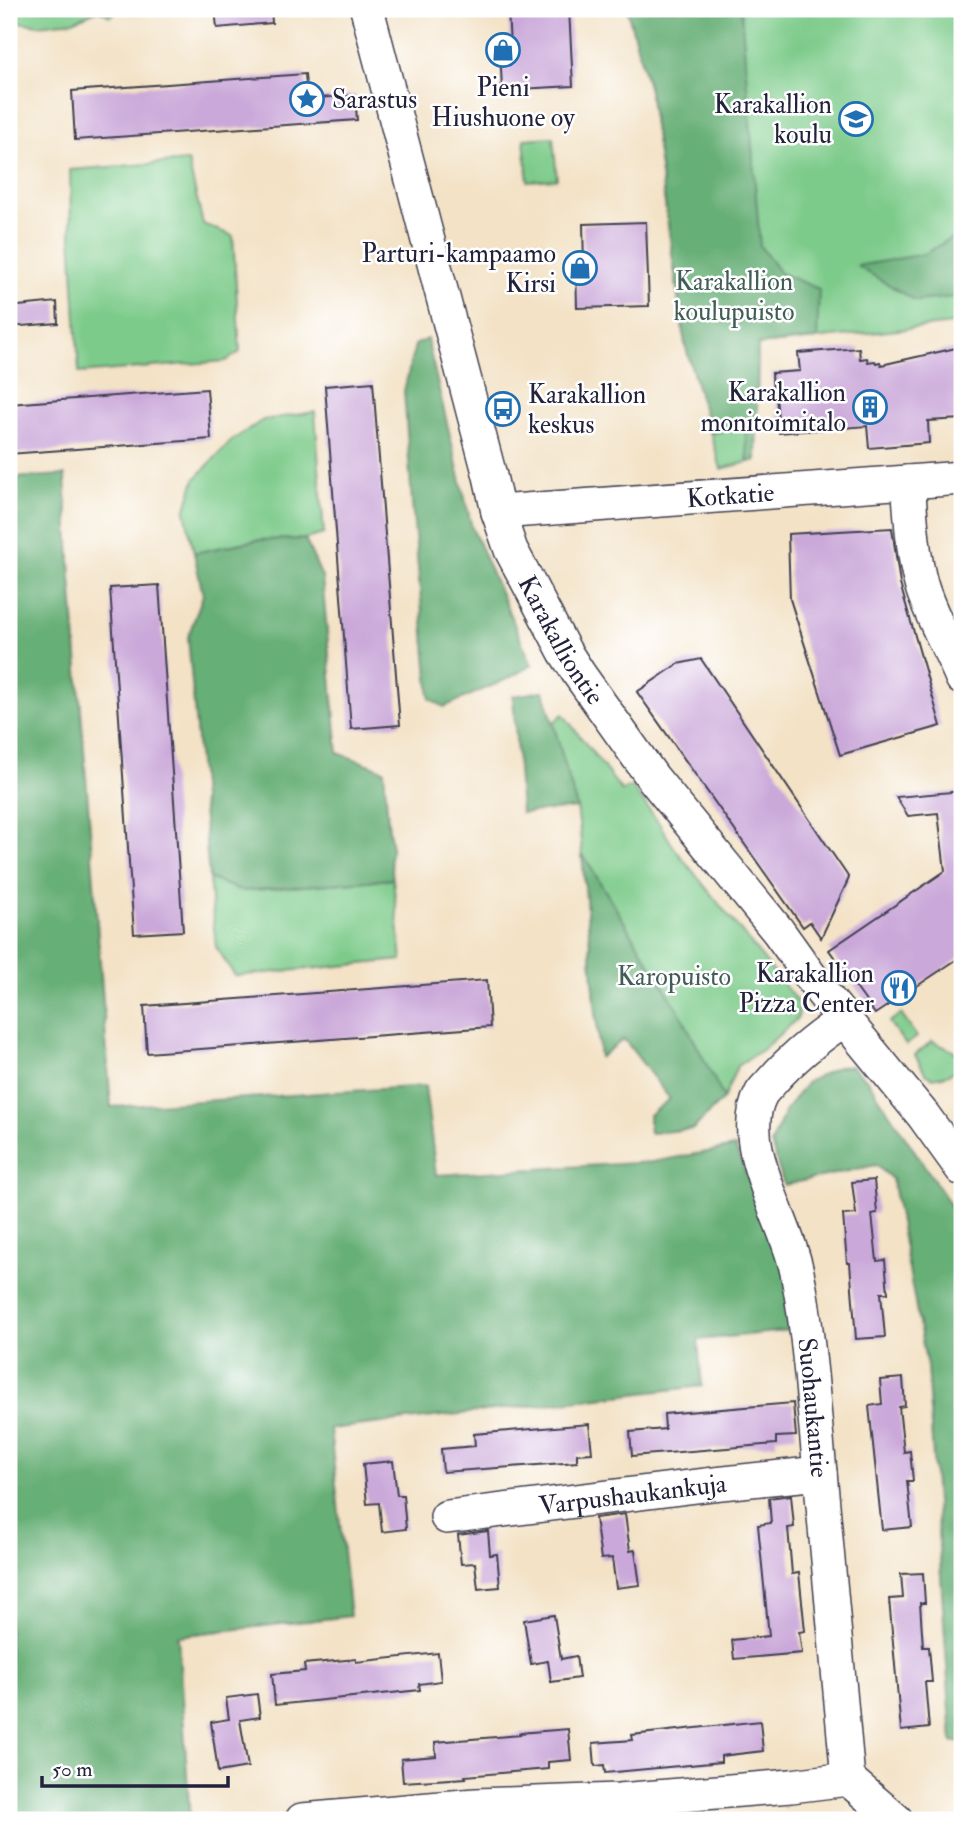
<svg xmlns="http://www.w3.org/2000/svg" width="971" height="1829" font-family="'IM FELL Double Pica',serif">
<style>
.green{fill:#7dcb8a;stroke:#507662;stroke-width:2}
.forest{fill:#66af76;stroke:#446858;stroke-width:2}
.building{fill:#caa8d9}
.lines{fill:none;stroke-linecap:round;stroke-linejoin:round}
.minor-casing{stroke:#413f50;stroke-width:36}
.minor{stroke:#fff;stroke-width:33}
.labels{text-anchor:middle;stroke-width:5;stroke-linejoin:round;paint-order:stroke}
.poi-label{font-size:26px;fill:#22223b;stroke:#fff;text-anchor:end}
.park-label{font-size:26px;fill:#425d57;stroke:#fff}
.street-label{font-size:26px;fill:#22223b;stroke:#fff}
</style>
<rect width="100%" height="100%" fill="#fff"/>
<filter id="ink" filterUnits="userSpaceOnUse"><feTurbulence type="fractalNoise" baseFrequency=".0143" numOctaves="2"/><feDisplacementMap in="SourceGraphic" scale="14" xChannelSelector="R" yChannelSelector="G"/><feConvolveMatrix kernelMatrix="1 2 1 2 8 2 1 2 1" color-interpolation-filters="sRGB"/></filter>
<filter id="wash" filterUnits="userSpaceOnUse"><feTurbulence type="fractalNoise" baseFrequency=".00686" numOctaves="4" result="noise"/><feDisplacementMap in="SourceGraphic" scale="28" xChannelSelector="R" yChannelSelector="G"/><feGaussianBlur stdDeviation="1.57" result="paint"/><feColorMatrix in="noise" values="0 0 0 0 0 0 0 0 0 0 0 0 0 0 0 0 0 1.4 0 .05"/><feComposite in="paint" operator="in"/></filter>
<g filter="url(#wash)">
<rect width="100%" height="100%" fill="#f3e2c6"/>
<g class="green">
<polygon points="9,9 122,9 110,16 99,10 73,21 39,25 9,21"/>
<polygon points="627,9 962,9 962,323 758,345 756,460 721,469 685,344 649,90"/>
<polygon points="553,137 557,179 528,181 524,139"/>
<polygon points="188,161 203,224 233,236 240,352 226,361 79,373 71,234 70,170"/>
<polygon points="315,412 324,534 305,539 257,540 194,553 185,511 195,479 231,441 263,420"/>
<polygon points="563,714 622,791 626,788 632,787 659,823 675,849 800,1005 798,1018 763,1049 737,1066 724,1098 693,1129 650,1133 649,1115 670,1099 624,1039 600,1057 580,831 577,808 553,723"/>
<polygon points="209,878 241,891 393,879 402,960 235,976 216,947"/>
<polygon points="901,1014 917,1037 906,1045 889,1022"/>
<path d="M 932,1041 L 960,1054 C 957,1075 952,1074 933,1078 L 926,1074 L 915,1055 Z"/>
</g>
<g class="forest">
<polygon points="627,9 741,9 760,246 780,273 819,289 817,339 758,345 756,460 748,462 745,429 710,433 685,344 649,90"/>
<polygon points="962,232 962,296 916,301 857,266 924,254"/>
<polygon points="427,339 472,528 532,665 507,679 444,707 430,699 412,503 404,391 415,345"/>
<polygon points="65,475 71,577 111,1107 425,1086 436,1175 652,1162 735,1147 790,1276 794,1330 698,1340 702,1386 330,1429 350,1616 178,1636 190,1820 9,1820 9,478"/>
<polygon points="305,539 322,577 338,753 384,770 388,822 392,849 390,858 393,879 241,891 209,878 188,637 203,595 194,553 257,540"/>
<polygon points="544,691 577,808 521,813 513,696"/>
<polygon points="582,853 679,1011 724,1098 693,1129 650,1133 649,1115 670,1099 624,1039 600,1057"/>
<polygon points="851,1066 868,1081 962,1222 962,1741 952,1742 927,1367 892,1179 876,1165 784,1185 771,1144 785,1111 807,1082 837,1067"/>
</g>
<g id="blocks">
<g class="building">
<polygon points="215,9 271,9 272,23 217,28"/>
<polygon points="531,9 569,9 573,86 502,90 500,47 510,46 508,10"/>
<polygon points="305,74 307,99 355,95 357,120 75,140 72,91"/>
<polygon points="646,222 649,306 577,308 576,265 584,265 583,224"/>
<polygon points="57,302 58,323 9,327 9,307"/>
<polygon points="859,348 860,359 867,358 868,362 875,361 876,363 880,362 881,365 956,348 957,365 961,365 962,419 928,421 929,443 869,448 867,426 779,433 776,395 773,395 772,373 800,371 798,353"/>
<polygon points="373,382 400,725 351,729 325,386"/>
<polygon points="207,389 211,439 9,454 9,404"/>
<polygon points="892,528 900,584 941,726 840,755 790,599 788,534"/>
<polygon points="159,585 183,931 134,934 110,588"/>
<polygon points="701,659 849,878 821,938 810,922 803,927 637,692 678,664"/>
<polygon points="962,791 962,956 875,1014 829,950 945,871 938,813 908,816 896,797"/>
<polygon points="487,980 490,1027 147,1053 144,1006"/>
<polygon points="874,1180 877,1213 872,1214 877,1261 885,1260 888,1293 881,1293 885,1337 856,1339 850,1263 847,1263 843,1215 856,1214 852,1182"/>
<polygon points="903,1378 905,1406 899,1407 904,1452 910,1451 913,1481 907,1481 912,1527 882,1530 869,1406 882,1404 880,1380"/>
<polygon points="793,1403 796,1436 776,1437 776,1444 632,1456 630,1432 665,1429 664,1414"/>
<polygon points="589,1424 592,1453 577,1454 577,1462 443,1472 441,1449 475,1446 474,1434"/>
<polygon points="393,1461 397,1495 403,1495 406,1529 382,1532 379,1503 367,1504 363,1464"/>
<polygon points="791,1495 794,1527 788,1528 792,1574 799,1573 805,1631 799,1632 802,1653 734,1659 732,1640 769,1636 758,1525 771,1523 769,1498"/>
<polygon points="625,1514 630,1551 635,1550 640,1585 616,1588 612,1558 601,1559 595,1518"/>
<polygon points="488,1531 490,1555 497,1554 500,1587 478,1589 475,1563 461,1564 458,1535"/>
<polygon points="923,1573 925,1603 920,1603 923,1647 929,1647 932,1682 925,1682 929,1728 901,1731 889,1599 903,1598 901,1574"/>
<polygon points="554,1615 561,1659 576,1656 579,1678 551,1682 548,1661 531,1664 524,1620"/>
<polygon points="438,1653 441,1681 419,1684 420,1690 275,1705 272,1674 305,1671 304,1664 356,1659 356,1662"/>
<polygon points="257,1694 260,1717 240,1720 248,1767 218,1772 211,1722 229,1719 226,1698"/>
<polygon points="760,1721 763,1751 721,1756 721,1762 605,1773 604,1765 595,1766 593,1743 633,1740 632,1735"/>
<polygon points="568,1729 571,1760 548,1762 548,1769 465,1776 466,1778 403,1782 401,1759 436,1756 435,1742 520,1735 519,1733"/>
</g>
</g>
</g>
<g filter="url(#ink)">
<use href="#blocks" fill-opacity="0" stroke="#413f50" stroke-width="2"/>
<g class="lines">
<g class="minor-casing">
<g id="minor">
<path id="s1" d="M 367,9 L 490,476 L 498,512 L 511,550 L 565,652 L 579,674 L 653,778 L 778,931 L 821,991 L 923,1115 L 962,1169"/>
<path d="M 908,482 C 911,515 912,551 921,584 C 930,616 949,646 962,678"/>
<path id="s2" d="M 498,512 L 962,478"/>
<path id="s3" d="M 845,1019 C 818,1037 793,1057 772,1081 C 769,1085 764,1089 761,1094 C 735,1142 785,1218 796,1268 C 804,1302 807,1338 811,1374 L 848,1779 L 896,1820"/>
<path id="s4" d="M 447,1517 L 713,1484 L 820,1473"/>
<polyline points="302,1820 476,1805 619,1800 791,1786 848,1779"/>
</g>
</g>
<use href="#minor" class="minor"/>
</g>
</g>
<defs>
<g id="shop-ring" transform="scale(1.75)"><circle r="9.5" fill="#fff" stroke="#1f6fb2" stroke-width="1.5"/><path d="M-5-2.5h2.3a2.7 3.5 0 0 1 5.4 0H5L5.5 6h-11ZM-1.5-2.5h3a1.5 2.3 0 0 0-3 0Z" fill="#1f6fb2"/></g>
<g id="sight-ring" transform="scale(1.75)"><circle r="9.5" fill="#fff" stroke="#1f6fb2" stroke-width="1.5"/><path d="M0-6L1.8-2.2L6-1.7L2.9 1.2L3.7 5.4L0 3.3L-3.7 5.4L-2.9 1.2L-6-1.7L-1.8-2.2Z" fill="#1f6fb2"/></g>
<g id="school-ring" transform="scale(1.75)"><circle r="9.5" fill="#fff" stroke="#1f6fb2" stroke-width="1.5"/><path d="M0-5L7-2L0 1L-7-2ZM-4 1L0 2.5L4 1V4Q0 6-4 4Z" fill="#1f6fb2"/></g>
<g id="building-ring" transform="scale(1.75)"><circle r="9.5" fill="#fff" stroke="#1f6fb2" stroke-width="1.5"/><path d="M-4-6H4V6H1V3H-1V6H-4ZM-2.5-4.3h1.7v1.8h-1.7ZM.8-4.3h1.7v1.8H.8ZM-2.5-1h1.7V.8h-1.7ZM.8-1h1.7V.8H.8Z" fill="#1f6fb2"/></g>
<g id="bus-ring" transform="scale(1.75)"><circle r="9.5" fill="#fff" stroke="#1f6fb2" stroke-width="1.5"/><path d="M-5-6H5V4H4V6H2V4H-2V6H-4V4H-5ZM-3.5-4V0h7V-4ZM-3.5 1.2v1.5H-2V1.2ZM2 1.2v1.5H3.5V1.2Z" fill="#1f6fb2"/></g>
<g id="restaurant-ring" transform="scale(1.75)"><circle r="9.5" fill="#fff" stroke="#1f6fb2" stroke-width="1.5"/><path d="M-5-6h1v4h1v-4h1v4h1v-4h1v5L-1.5 .5V6h-2V.5L-5-1ZM5-6V6H3V1.5H1.5Q1.5-4 5-6Z" fill="#1f6fb2"/></g>
</defs>
<g fill-rule="evenodd">
<use href="#shop-ring" x="503" y="50"/>
<use href="#sight-ring" x="307" y="99"/>
<use href="#school-ring" x="856" y="119"/>
<use href="#shop-ring" x="580" y="268"/>
<use href="#building-ring" x="870" y="407"/>
<use href="#bus-ring" x="503" y="409"/>
<use href="#restaurant-ring" x="899" y="988"/>
</g>
<g class="labels">
<g class="poi-label">
<text x="503" y="96" text-anchor="middle">Pieni<tspan x="503" dy="30">Hiushuone oy</tspan></text>
<text x="332" y="108" text-anchor="start">Sarastus</text>
<text x="832" y="113">Karakallion<tspan x="832" dy="30">koulu</tspan></text>
<text x="556" y="262">Parturi-kampaamo<tspan x="556" dy="30">Kirsi</tspan></text>
<text x="846" y="401">Karakallion<tspan x="846" dy="30">monitoimitalo</tspan></text>
<text x="528" y="403" text-anchor="start">Karakallion<tspan x="528" dy="30">keskus</tspan></text>
<text x="874" y="982">Karakallion<tspan x="874" dy="30">Pizza Center</tspan></text>
</g>
<g class="park-label">
<text x="734" y="290">Karakallion<tspan x="734" dy="30">koulupuisto</tspan></text>
<text x="674" y="985">Karopuisto</text>
</g>
<g class="street-label">
<text dy="9" stroke="none"><textPath href="#s2" startOffset="233">Kotkatie</textPath></text>
<text dy="9" stroke="none"><textPath href="#s1" startOffset="663">Karakalliontie</textPath></text>
<text dy="9" stroke="none"><textPath href="#s3" startOffset="436">Suohaukantie</textPath></text>
<text dy="9" stroke="none"><textPath href="#s4" startOffset="187">Varpushaukankuja</textPath></text>
</g>
</g>
<rect width="971" height="1829" fill="none" stroke="#fff" stroke-width="35"/>
<path d="M42 1776v10h186v-10" fill="none" stroke="#22223b" stroke-width="3.5"/>
<text x="52" y="1776" font-size="21" fill="#22223b" stroke="#ffffff" stroke-width="5" paint-order="stroke">50 m</text>
</svg>
